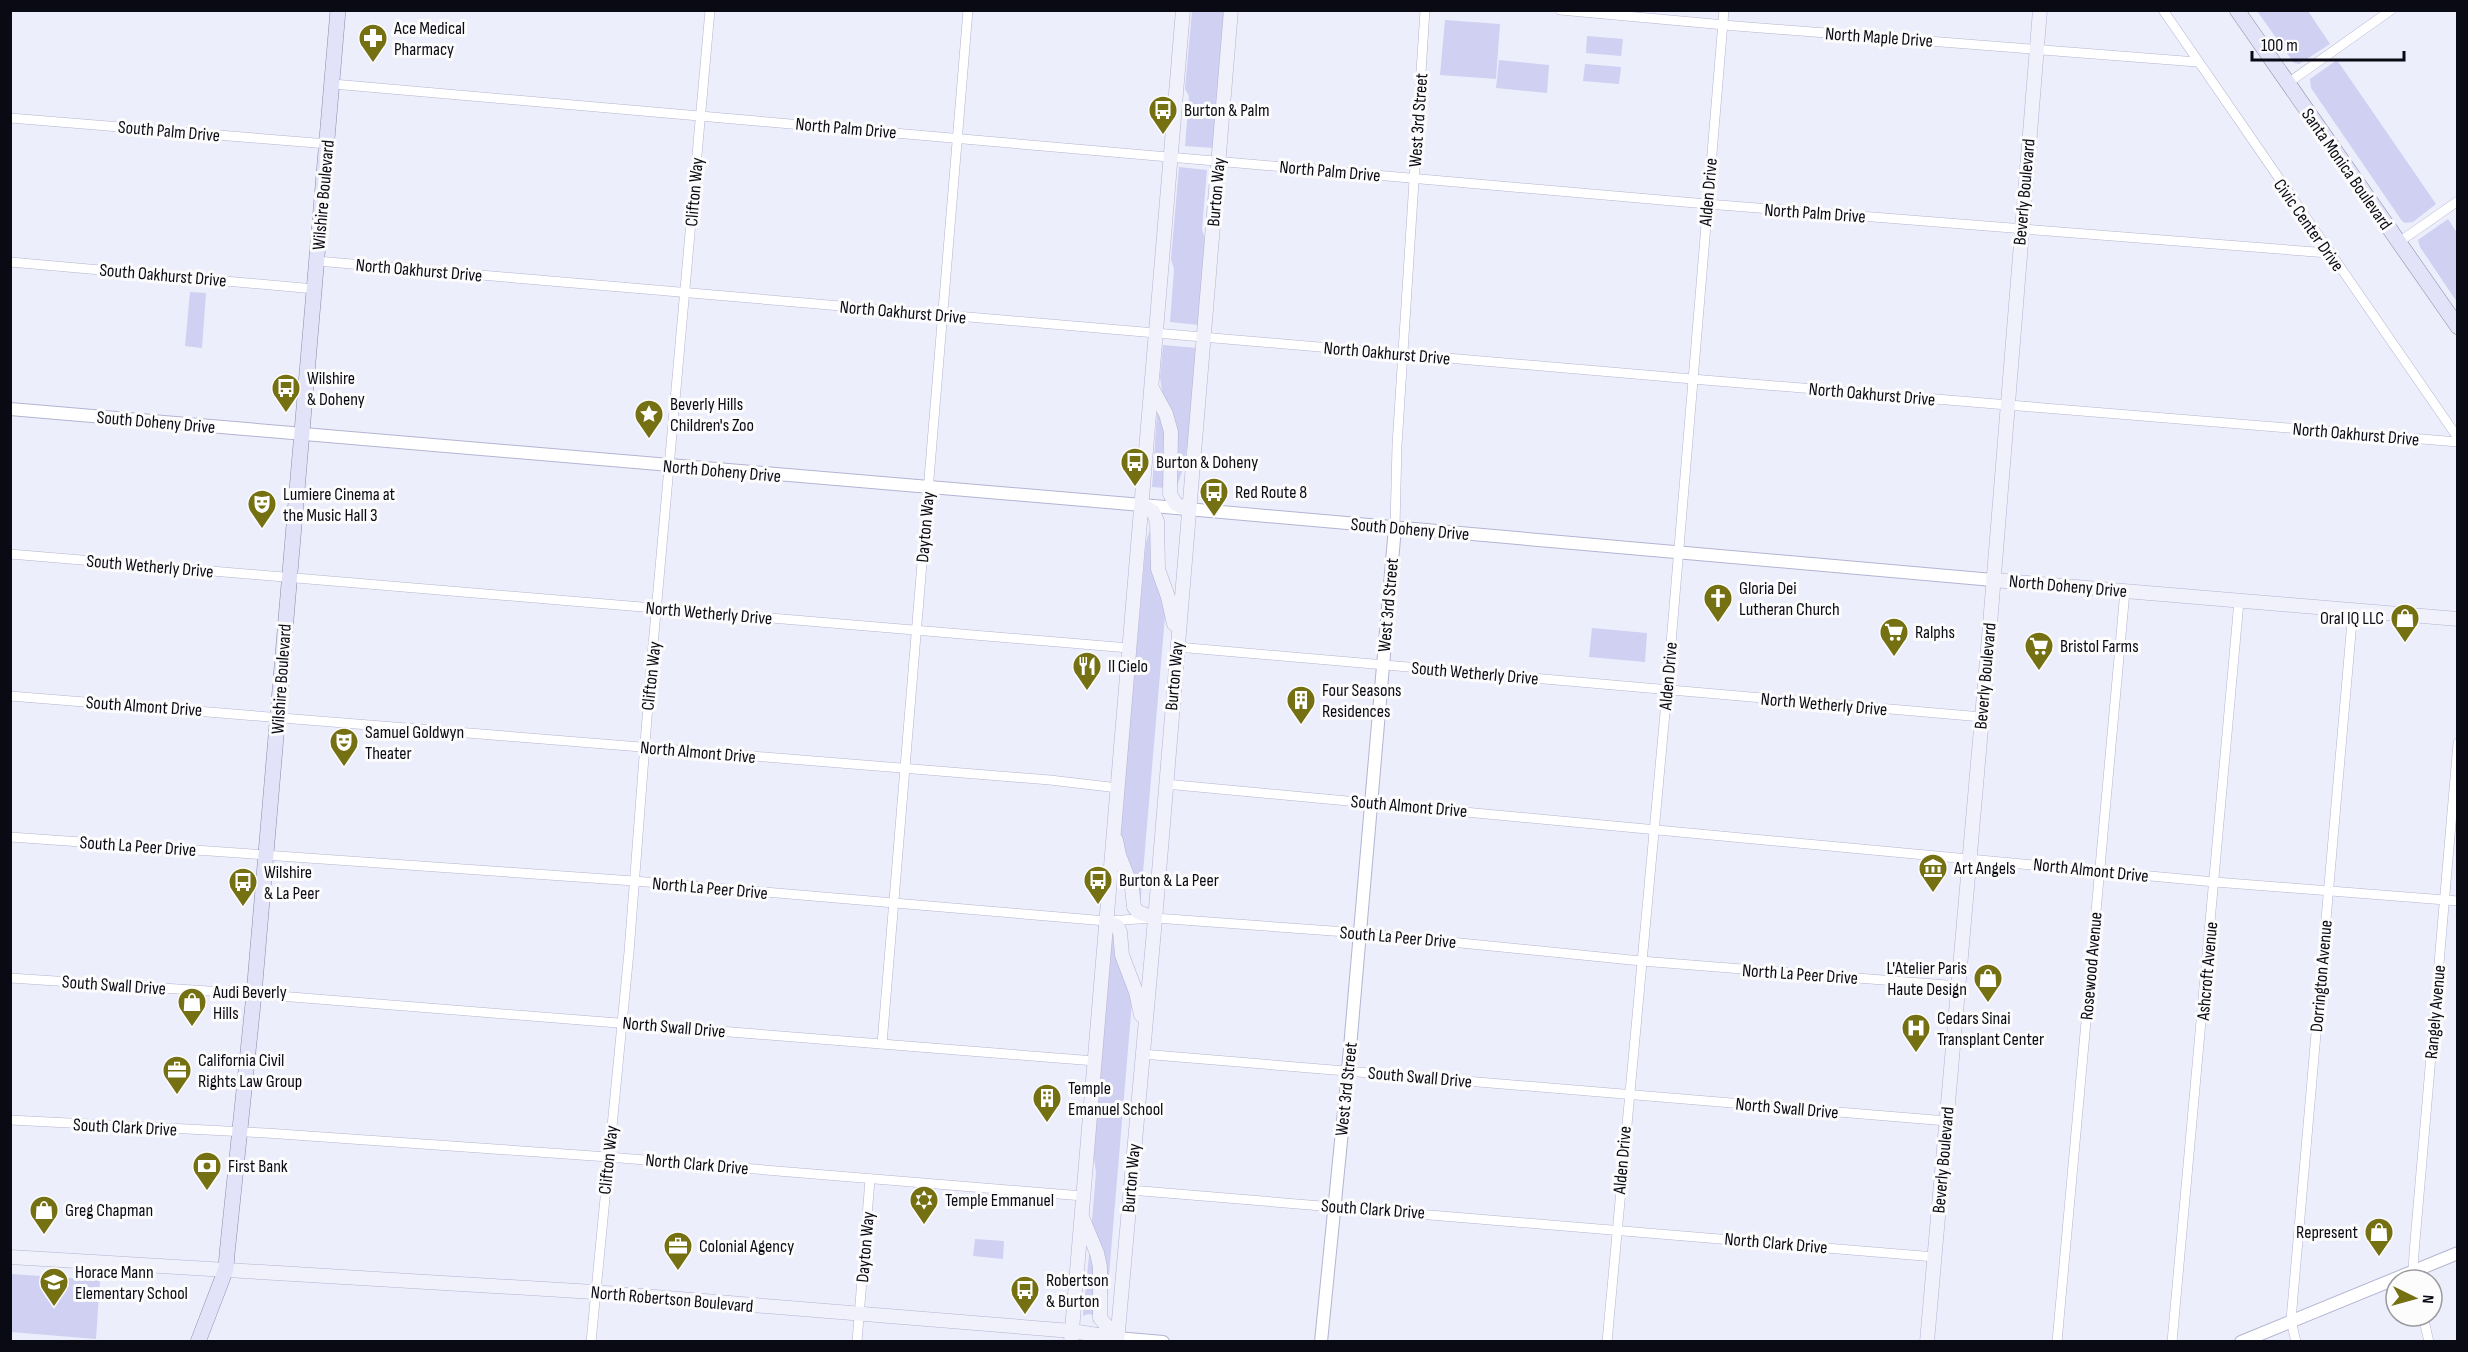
<svg xmlns="http://www.w3.org/2000/svg" width="2468" height="1352" font-family="'Sofia Sans Condensed',sans-serif">
<style>
.green{fill:#cfd0f2}
.lines{fill:none;stroke-linecap:round;stroke-linejoin:round}
.minor-casing{stroke:#b3b4d2;stroke-width:10}
.tertiary-casing{stroke:#b3b4d2;stroke-width:14}
.secondary-casing{stroke:#b3b4d2;stroke-width:15}
.primary-casing{stroke:#8a8ba5;stroke-width:16}
.minor{stroke:#fff;stroke-width:9}
.tertiary{stroke:#fff;stroke-width:12}
.secondary{stroke:#f1f1fb;stroke-width:14}
.primary{stroke:#e2e3f8;stroke-width:15}
.labels{text-anchor:middle;stroke-width:6;stroke-linejoin:round;paint-order:stroke}
.poi-label{font-size:18px;fill:#0a0a14;stroke:#fcfcfc;text-anchor:start}
.street-label{font-size:18px;fill:#0a0a14;stroke:#fcfcfc}
</style>
<rect width="100%" height="100%" fill="#edeefb"/>
<g class="green">
<polygon points="1192,11 1225,11 1214,148 1185,146 1189,96 1185,89"/>
<polygon points="2257,11 2308,11 2330,44 2299,64 2294,63"/>
<polygon points="1445,20 1500,24 1496,79 1440,75"/>
<polygon points="1587,36 1623,39 1621,56 1586,53"/>
<polygon points="1499,60 1549,65 1547,93 1496,88"/>
<polygon points="2337,60 2436,204 2413,222 2405,223 2402,221 2311,88 2310,79"/>
<polygon points="1585,64 1621,67 1619,84 1583,81"/>
<polygon points="1179,167 1207,170 1202,229 1206,242 1199,325 1170,322 1174,269 1171,259"/>
<polygon points="2448,219 2457,233 2457,302 2420,247 2418,240"/>
<polygon points="190,292 206,293 202,348 185,346"/>
<path d="M 1163,345 L 1197,348 C 1194,378 1190,468 1175,489 L 1160,377 Z"/>
<polygon points="1161,413 1167,431 1166,488 1152,487 1157,414"/>
<polygon points="1151,527 1166,605 1140,907 1120,833 1146,542"/>
<polygon points="1592,628 1647,633 1645,662 1589,657"/>
<polygon points="1112,932 1115,932 1132,1002 1106,1311 1092,1221 1096,1172 1093,1152"/>
<polygon points="975,1239 1004,1241 1003,1259 973,1256"/>
<polygon points="1090,1245 1096,1264 1095,1315 1088,1314 1083,1316"/>
<polygon points="11,1274 100,1280 96,1339 11,1332"/>
</g>
<g class="lines">
<g class="minor-casing">
<g id="minor">
<polyline points="1560,10 1736,26 2197,62"/>
<polyline points="2163,10 2458,438"/>
<polyline points="2288,83 2391,10"/>
<polyline points="333,84 1707,204 2328,253"/>
<polyline points="10,118 328,144"/>
<polyline points="2399,242 2458,201"/>
<polyline points="317,261 1704,380 2458,442"/>
<polyline points="10,262 315,289"/>
<polyline points="1395,527 1397,445 1425,10"/>
<polyline points="10,554 1129,648"/>
<polyline points="1177,647 1982,717"/>
<polyline points="10,696 1050,780 1118,788"/>
<polyline points="1165,784 2215,882 2458,901"/>
<polyline points="10,837 634,881 1106,921 1155,918 1360,933 1641,961 1959,986"/>
<polyline points="10,978 254,994 1095,1061"/>
<polyline points="882,1044 968,10"/>
<polyline points="1142,1054 1947,1121"/>
<polyline points="10,1120 266,1133 608,1157 1083,1196"/>
<polyline points="1130,1190 1935,1257"/>
<polyline points="2415,1280 2413,1272 2414,1253 2458,743"/>
<polyline points="2423,1316 2429,1342"/>
<polyline points="591,1342 629,952 650,679 710,10"/>
<polyline points="857,1342 870,1179"/>
<polyline points="1607,1342 1667,691 1724,10"/>
<polyline points="2057,1342 2125,591"/>
<polyline points="2172,1342 2239,601"/>
<polyline points="2296,1342 2291,1320 2353,610"/>
</g>
</g>
<g class="tertiary-casing">
<g id="tertiary">
<polyline points="10,409 1142,505 1993,580"/>
<polyline points="1117,1338 1163,1342"/>
<polyline points="1321,1342 1348,1071 1395,527"/>
<polyline points="2241,1342 2458,1253"/>
</g>
</g>
<g class="secondary-casing">
<g id="secondary">
<polyline points="1152,388 1166,414 1171,432 1170,494 1176,504 1189,510"/>
<polyline points="1142,505 1153,512 1157,521 1158,569 1168,597 1174,624"/>
<polyline points="1993,580 2458,619"/>
<polyline points="1116,840 1119,855 1132,888 1134,907 1138,912 1155,918"/>
<polyline points="1106,921 1117,926 1120,932 1122,955 1136,992 1141,1015"/>
<polyline points="1082,1217 1097,1253 1100,1267 1100,1318 1117,1338"/>
<polyline points="10,1257 594,1292 1072,1331 1117,1338"/>
<polyline points="1071,1342 1183,10"/>
<polyline points="1117,1342 1156,908 1231,10"/>
<polyline points="1927,1342 1988,649 2040,10"/>
</g>
</g>
<g class="primary-casing">
<g id="primary">
<polyline points="2237,10 2458,327"/>
<polyline points="198,1342 226,1269 227,1254 254,994 338,10"/>
</g>
</g>
<use href="#minor" class="minor"/>
<use href="#tertiary" class="tertiary"/>
<use href="#secondary" class="secondary"/>
<use href="#primary" class="primary"/>
</g>
<defs>
<g id="pharmacy-pin" transform="scale(1.5)"><path d="M0 17L-7.5 6A9.5 9.5 0 1 1 7.5 6Z" fill="#757113" stroke="#fcfcfc"/><path d="M-2-6h4v4h4v4h-4v4h-4v-4h-4v-4h4Z" fill="#fff"/></g>
<g id="bus-pin" transform="scale(1.5)"><path d="M0 17L-7.5 6A9.5 9.5 0 1 1 7.5 6Z" fill="#757113" stroke="#fcfcfc"/><path d="M-5-6H5V4H4V6H2V4H-2V6H-4V4H-5ZM-3.5-4V0h7V-4ZM-3.5 1.2v1.5H-2V1.2ZM2 1.2v1.5H3.5V1.2Z" fill="#fff"/></g>
<g id="sight-pin" transform="scale(1.5)"><path d="M0 17L-7.5 6A9.5 9.5 0 1 1 7.5 6Z" fill="#757113" stroke="#fcfcfc"/><path d="M0-6L1.8-2.2L6-1.7L2.9 1.2L3.7 5.4L0 3.3L-3.7 5.4L-2.9 1.2L-6-1.7L-1.8-2.2Z" fill="#fff"/></g>
<g id="theatre-pin" transform="scale(1.5)"><path d="M0 17L-7.5 6A9.5 9.5 0 1 1 7.5 6Z" fill="#757113" stroke="#fcfcfc"/><path d="M-5-5.5Q0-4 5-5.5V0Q5 5 0 6Q-5 5-5 0ZM-3.3-2.5H-1v1.5H-3.3ZM1-2.5H3.3v1.5H1ZM-2.8 1Q0 5.5 2.8 1Z" fill="#fff"/></g>
<g id="church-pin" transform="scale(1.5)"><path d="M0 17L-7.5 6A9.5 9.5 0 1 1 7.5 6Z" fill="#757113" stroke="#fcfcfc"/><path d="M-1.2-6h2.4v3.5h3.3v2.4h-3.3V6h-2.4V-.1h-3.3v-2.4h3.3Z" fill="#fff"/></g>
<g id="shop-pin" transform="scale(1.5)"><path d="M0 17L-7.5 6A9.5 9.5 0 1 1 7.5 6Z" fill="#757113" stroke="#fcfcfc"/><path d="M-5-2.5h2.3a2.7 3.5 0 0 1 5.4 0H5L5.5 6h-11ZM-1.5-2.5h3a1.5 2.3 0 0 0-3 0Z" fill="#fff"/></g>
<g id="supermarket-pin" transform="scale(1.5)"><path d="M0 17L-7.5 6A9.5 9.5 0 1 1 7.5 6Z" fill="#757113" stroke="#fcfcfc"/><path d="M-6-5.5h2.5l.6 2H6L4.5 2H-2.5L-4.4-4H-6ZM-1.5 3.2a1.3 1.3 0 1 0 .1 0ZM3 3.2a1.3 1.3 0 1 0 .1 0Z" fill="#fff"/></g>
<g id="restaurant-pin" transform="scale(1.5)"><path d="M0 17L-7.5 6A9.5 9.5 0 1 1 7.5 6Z" fill="#757113" stroke="#fcfcfc"/><path d="M-5-6h1v4h1v-4h1v4h1v-4h1v5L-1.5 .5V6h-2V.5L-5-1ZM5-6V6H3V1.5H1.5Q1.5-4 5-6Z" fill="#fff"/></g>
<g id="building-pin" transform="scale(1.5)"><path d="M0 17L-7.5 6A9.5 9.5 0 1 1 7.5 6Z" fill="#757113" stroke="#fcfcfc"/><path d="M-4-6H4V6H1V3H-1V6H-4ZM-2.5-4.3h1.7v1.8h-1.7ZM.8-4.3h1.7v1.8H.8ZM-2.5-1h1.7V.8h-1.7ZM.8-1h1.7V.8H.8Z" fill="#fff"/></g>
<g id="museum-pin" transform="scale(1.5)"><path d="M0 17L-7.5 6A9.5 9.5 0 1 1 7.5 6Z" fill="#757113" stroke="#fcfcfc"/><path d="M0-6L6-3V-2H-6V-3ZM-5-1h2V3h-2ZM-1-1h2V3h-2ZM3-1h2V3H3ZM-6 4H6V6H-6Z" fill="#fff"/></g>
<g id="hospital-pin" transform="scale(1.5)"><path d="M0 17L-7.5 6A9.5 9.5 0 1 1 7.5 6Z" fill="#757113" stroke="#fcfcfc"/><path d="M-5-5h3v3.5h4V-5h3V5h-3V1.5h-4V5h-3Z" fill="#fff"/></g>
<g id="office-pin" transform="scale(1.5)"><path d="M0 17L-7.5 6A9.5 9.5 0 1 1 7.5 6Z" fill="#757113" stroke="#fcfcfc"/><path d="M-6-3h4V-5.5h4V-3h4V5H-6ZM-1-4.5V-3h2v-1.5ZM-6 0V1H6V0Z" fill="#fff"/></g>
<g id="bank-pin" transform="scale(1.5)"><path d="M0 17L-7.5 6A9.5 9.5 0 1 1 7.5 6Z" fill="#757113" stroke="#fcfcfc"/><path d="M-6-4H6V4H-6ZM0-2.3a2.3 2.3 0 1 0 0 4.6a2.3 2.3 0 1 0 0-4.6Z" fill="#fff"/></g>
<g id="synagogue-pin" transform="scale(1.5)"><path d="M0 17L-7.5 6A9.5 9.5 0 1 1 7.5 6Z" fill="#757113" stroke="#fcfcfc"/><path d="M0-6.5L5.6 3.2H-5.6ZM0 6.5L5.6-3.2H-5.6Z" fill="#fff"/></g>
<g id="school-pin" transform="scale(1.5)"><path d="M0 17L-7.5 6A9.5 9.5 0 1 1 7.5 6Z" fill="#757113" stroke="#fcfcfc"/><path d="M0-5L7-2L0 1L-7-2ZM-4 1L0 2.5L4 1V4Q0 6-4 4Z" fill="#fff"/></g>
</defs>
<g fill-rule="evenodd">
<use href="#pharmacy-pin" x="373" y="38"/>
<use href="#bus-pin" x="1163" y="110"/>
<use href="#bus-pin" x="286" y="388"/>
<use href="#sight-pin" x="649" y="414"/>
<use href="#bus-pin" x="1135" y="462"/>
<use href="#bus-pin" x="1214" y="492"/>
<use href="#theatre-pin" x="262" y="504"/>
<use href="#church-pin" x="1718" y="598"/>
<use href="#shop-pin" x="2405" y="618"/>
<use href="#supermarket-pin" x="1894" y="632"/>
<use href="#supermarket-pin" x="2039" y="646"/>
<use href="#restaurant-pin" x="1087" y="666"/>
<use href="#building-pin" x="1301" y="700"/>
<use href="#theatre-pin" x="344" y="742"/>
<use href="#museum-pin" x="1933" y="868"/>
<use href="#bus-pin" x="1098" y="880"/>
<use href="#bus-pin" x="243" y="882"/>
<use href="#shop-pin" x="1988" y="978"/>
<use href="#shop-pin" x="192" y="1002"/>
<use href="#hospital-pin" x="1916" y="1028"/>
<use href="#office-pin" x="177" y="1070"/>
<use href="#building-pin" x="1047" y="1098"/>
<use href="#bank-pin" x="207" y="1166"/>
<use href="#synagogue-pin" x="924" y="1200"/>
<use href="#shop-pin" x="44" y="1210"/>
<use href="#shop-pin" x="2379" y="1232"/>
<use href="#office-pin" x="678" y="1246"/>
<use href="#school-pin" x="54" y="1282"/>
<use href="#bus-pin" x="1025" y="1290"/>
</g>
<g class="labels">
<g class="poi-label">
<text x="394" y="34">Ace Medical<tspan x="394" dy="21">Pharmacy</tspan></text>
<text x="1184" y="116">Burton &amp; Palm</text>
<text x="307" y="384">Wilshire<tspan x="307" dy="21">&amp; Doheny</tspan></text>
<text x="670" y="410">Beverly Hills<tspan x="670" dy="21">Children's Zoo</tspan></text>
<text x="1156" y="468">Burton &amp; Doheny</text>
<text x="1235" y="498">Red Route 8</text>
<text x="283" y="500">Lumiere Cinema at<tspan x="283" dy="21">the Music Hall 3</tspan></text>
<text x="1739" y="594">Gloria Dei<tspan x="1739" dy="21">Lutheran Church</tspan></text>
<text x="2384" y="624" text-anchor="end">Oral IQ LLC</text>
<text x="1915" y="638">Ralphs</text>
<text x="2060" y="652">Bristol Farms</text>
<text x="1108" y="672">Il Cielo</text>
<text x="1322" y="696">Four Seasons<tspan x="1322" dy="21">Residences</tspan></text>
<text x="365" y="738">Samuel Goldwyn<tspan x="365" dy="21">Theater</tspan></text>
<text x="1954" y="874">Art Angels</text>
<text x="264" y="878">Wilshire<tspan x="264" dy="21">&amp; La Peer</tspan></text>
<text x="1119" y="886">Burton &amp; La Peer</text>
<text x="1967" y="974" text-anchor="end">L'Atelier Paris<tspan x="1967" dy="21">Haute Design</tspan></text>
<text x="213" y="998">Audi Beverly<tspan x="213" dy="21">Hills</tspan></text>
<text x="1937" y="1024">Cedars Sinai<tspan x="1937" dy="21">Transplant Center</tspan></text>
<text x="198" y="1066">California Civil<tspan x="198" dy="21">Rights Law Group</tspan></text>
<text x="1068" y="1094">Temple<tspan x="1068" dy="21">Emanuel School</tspan></text>
<text x="228" y="1172">First Bank</text>
<text x="945" y="1206">Temple Emmanuel</text>
<text x="65" y="1216">Greg Chapman</text>
<text x="2358" y="1238" text-anchor="end">Represent</text>
<text x="699" y="1252">Colonial Agency</text>
<text x="75" y="1278">Horace Mann<tspan x="75" dy="21">Elementary School</tspan></text>
<text x="1046" y="1286">Robertson<tspan x="1046" dy="21">&amp; Burton</tspan></text>
</g>
<g class="street-label">
<text transform="translate(1879 37) rotate(4)" y="6">North Maple Drive</text>
<text transform="translate(1418 120) rotate(-86)" y="6">West 3rd Street</text>
<text transform="translate(846 128) rotate(5)" y="6">North Palm Drive</text>
<text transform="translate(169 131) rotate(5)" y="6">South Palm Drive</text>
<text transform="translate(2347 169) rotate(55)" y="6">Santa Monica Boulevard</text>
<text transform="translate(1330 171) rotate(5)" y="6">North Palm Drive</text>
<text transform="translate(694 192) rotate(-85)" y="6">Clifton Way</text>
<text transform="translate(1216 192) rotate(-85)" y="6">Burton Way</text>
<text transform="translate(1708 192) rotate(-85)" y="6">Alden Drive</text>
<text transform="translate(2024 192) rotate(-85)" y="6">Beverly Boulevard</text>
<text transform="translate(323 195) rotate(-85)" y="6">Wilshire Boulevard</text>
<text transform="translate(1815 213) rotate(4)" y="6">North Palm Drive</text>
<text transform="translate(2309 225) rotate(55)" y="6">Civic Center Drive</text>
<text transform="translate(419 270) rotate(5)" y="6">North Oakhurst Drive</text>
<text transform="translate(163 275) rotate(5)" y="6">South Oakhurst Drive</text>
<text transform="translate(903 312) rotate(5)" y="6">North Oakhurst Drive</text>
<text transform="translate(1387 353) rotate(5)" y="6">North Oakhurst Drive</text>
<text transform="translate(1872 394) rotate(5)" y="6">North Oakhurst Drive</text>
<text transform="translate(156 422) rotate(5)" y="6">South Doheny Drive</text>
<text transform="translate(2356 434) rotate(5)" y="6">North Oakhurst Drive</text>
<text transform="translate(722 471) rotate(5)" y="6">North Doheny Drive</text>
<text transform="translate(925 527) rotate(-85)" y="6">Dayton Way</text>
<text transform="translate(1410 529) rotate(5)" y="6">South Doheny Drive</text>
<text transform="translate(150 566) rotate(5)" y="6">South Wetherly Drive</text>
<text transform="translate(2068 586) rotate(5)" y="6">North Doheny Drive</text>
<text transform="translate(1388 605) rotate(-85)" y="6">West 3rd Street</text>
<text transform="translate(709 613) rotate(5)" y="6">North Wetherly Drive</text>
<text transform="translate(1475 673) rotate(5)" y="6">South Wetherly Drive</text>
<text transform="translate(651 676) rotate(-84)" y="6">Clifton Way</text>
<text transform="translate(1174 676) rotate(-85)" y="6">Burton Way</text>
<text transform="translate(1668 676) rotate(-85)" y="6">Alden Drive</text>
<text transform="translate(1985 676) rotate(-85)" y="6">Beverly Boulevard</text>
<text transform="translate(281 679) rotate(-86)" y="6">Wilshire Boulevard</text>
<text transform="translate(1824 704) rotate(5)" y="6">North Wetherly Drive</text>
<text transform="translate(144 706) rotate(4)" y="6">South Almont Drive</text>
<text transform="translate(698 752) rotate(5)" y="6">North Almont Drive</text>
<text transform="translate(1409 806) rotate(5)" y="6">South Almont Drive</text>
<text transform="translate(138 846) rotate(4)" y="6">South La Peer Drive</text>
<text transform="translate(2091 870) rotate(6)" y="6">North Almont Drive</text>
<text transform="translate(710 888) rotate(5)" y="6">North La Peer Drive</text>
<text transform="translate(1398 937) rotate(5)" y="6">South La Peer Drive</text>
<text transform="translate(2091 966) rotate(-85)" y="6">Rosewood Avenue</text>
<text transform="translate(2207 971) rotate(-85)" y="6">Ashcroft Avenue</text>
<text transform="translate(1800 974) rotate(4)" y="6">North La Peer Drive</text>
<text transform="translate(2321 976) rotate(-85)" y="6">Dorrington Avenue</text>
<text transform="translate(114 985) rotate(4)" y="6">South Swall Drive</text>
<text transform="translate(2435 1012) rotate(-85)" y="6">Rangely Avenue</text>
<text transform="translate(674 1027) rotate(5)" y="6">North Swall Drive</text>
<text transform="translate(1420 1077) rotate(5)" y="6">South Swall Drive</text>
<text transform="translate(1346 1089) rotate(-84)" y="6">West 3rd Street</text>
<text transform="translate(1787 1108) rotate(5)" y="6">North Swall Drive</text>
<text transform="translate(125 1127) rotate(3)" y="6">South Clark Drive</text>
<text transform="translate(608 1160) rotate(-84)" y="6">Clifton Way</text>
<text transform="translate(1622 1160) rotate(-85)" y="6">Alden Drive</text>
<text transform="translate(1943 1160) rotate(-85)" y="6">Beverly Boulevard</text>
<text transform="translate(697 1164) rotate(5)" y="6">North Clark Drive</text>
<text transform="translate(1131 1178) rotate(-85)" y="6">Burton Way</text>
<text transform="translate(1373 1209) rotate(4)" y="6">South Clark Drive</text>
<text transform="translate(1776 1243) rotate(5)" y="6">North Clark Drive</text>
<text transform="translate(865 1247) rotate(-85)" y="6">Dayton Way</text>
<text transform="translate(672 1299) rotate(5)" y="6">North Robertson Boulevard</text>
</g>
</g>
<rect width="2468" height="1352" fill="none" stroke="#0a0a14" stroke-width="24"/>
<g transform="translate(2414 1298) rotate(95)"><circle r="28" fill="#fcfcfc" stroke="#9b9b9f" stroke-width="1.5"/>
<path d="M0-4.5L10 22L0 15L-10 22Z" fill="#757113"/>
<text y="-9" font-size="16" font-weight="bold" text-anchor="middle" fill="#0a0a14">N</text>
</g>
<path d="M2252 51v9h152v-9" fill="none" stroke="#0a0a14" stroke-width="3"/>
<text x="2261" y="51" font-size="18" fill="#0a0a14" stroke="#fcfcfc" stroke-width="4.5" paint-order="stroke">100 m</text>
</svg>
